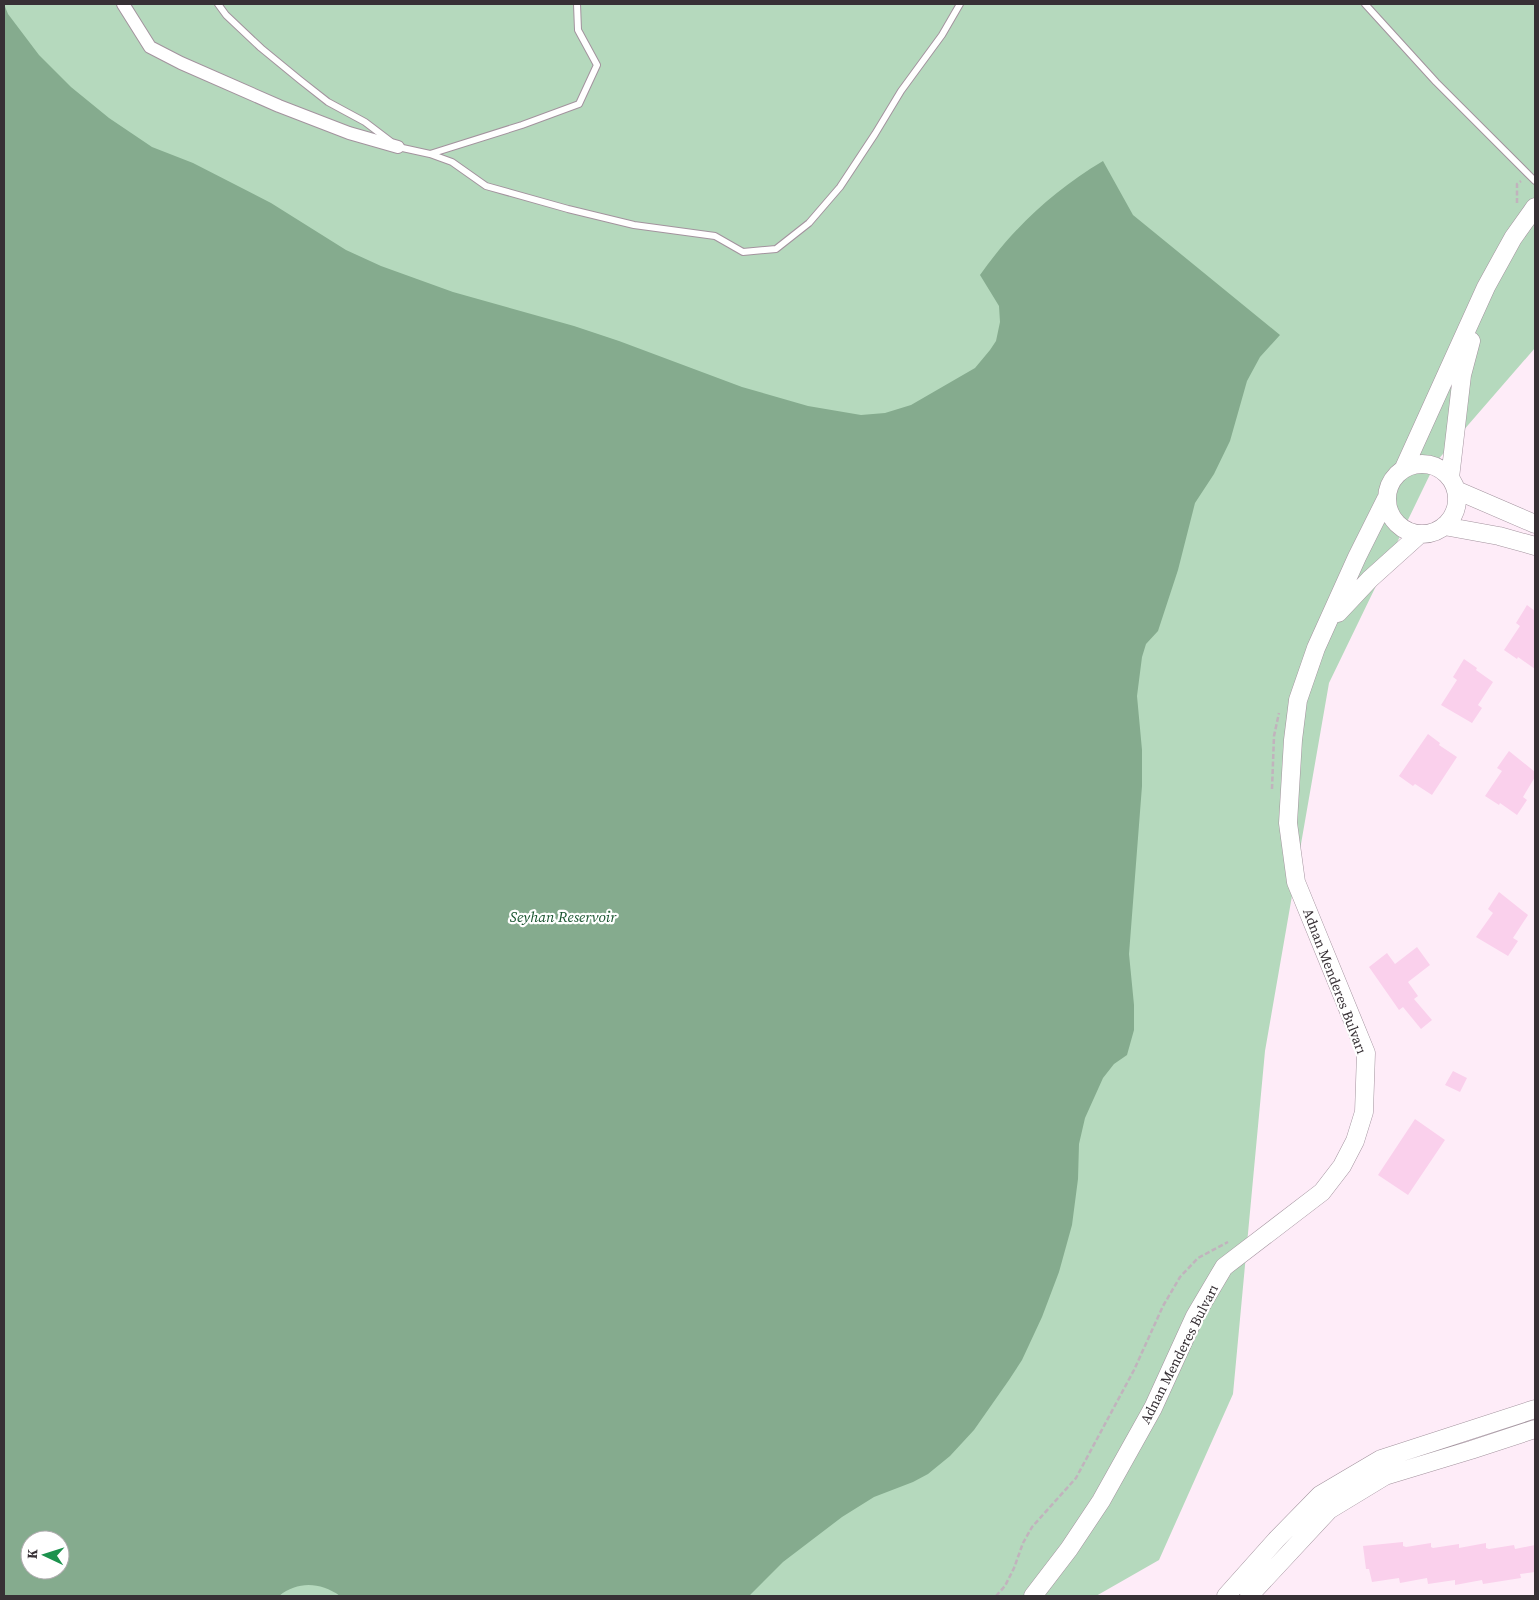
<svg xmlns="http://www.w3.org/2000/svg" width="1539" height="1600" viewBox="0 0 1539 1600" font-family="'Source Serif 4',serif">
	<rect width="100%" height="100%" fill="#feecf8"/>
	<path fill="#b5d9bd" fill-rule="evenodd" d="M 4,4 L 1535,4 L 1535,348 L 1436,462 L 1329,683 L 1265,1051 L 1233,1394 L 1159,1560 L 1096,1596 L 4,1596 ZM 30,1540 L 60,1540 L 60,1570 L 30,1570 Z"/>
	<path fill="#85ab8e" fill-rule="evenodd" d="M 4,4 L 8,14 L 39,55 L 71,87 L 109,118 L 152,147 L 193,163 L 271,203 L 346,250 L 381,266 L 453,292 L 574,326 L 619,341 L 742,387 L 808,406 L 861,415 L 885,413 L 911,405 L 975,368 L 990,350 L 996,341 L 1000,322 L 999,306 L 980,275 C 1014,227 1053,191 1103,161 L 1133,215 L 1280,335 L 1260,357 L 1247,381 L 1230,441 L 1214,474 L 1195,503 L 1178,570 L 1158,631 L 1146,644 L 1142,657 L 1137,696 L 1142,750 L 1142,786 L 1129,954 L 1134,1005 L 1134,1030 L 1127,1055 L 1114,1064 L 1103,1078 L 1085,1118 L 1079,1144 L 1078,1179 L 1072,1225 L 1059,1272 L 1042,1317 L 1022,1360 L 1009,1380 L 974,1430 L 950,1456 L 928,1474 L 913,1482 L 874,1497 L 842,1517 L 783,1562 L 749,1596 L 340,1596 C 320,1582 298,1581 279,1596 L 4,1596 ZM 30,1540 L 60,1540 L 60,1570 L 30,1570 Z"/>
	<path fill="#fad0ec" d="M 1527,605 L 1535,611 L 1535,669 L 1518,657 L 1517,659 L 1504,650 L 1520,626 L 1516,623 Z
		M 1464,659 L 1477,668 L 1476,670 L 1493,682 L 1478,705 L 1482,708 L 1472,723 L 1441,705 L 1457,680 L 1453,677 Z
		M 1428,734 L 1440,743 L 1439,745 L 1457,757 L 1432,795 L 1415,784 L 1413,786 L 1399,776 Z
		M 1509,751 L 1535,772 L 1535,777 L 1523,797 L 1527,800 L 1517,815 L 1500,803 L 1499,805 L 1485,796 L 1502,771 L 1497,768 Z
		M 1499,892 L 1528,915 L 1513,938 L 1518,941 L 1508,956 L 1476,937 L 1493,913 L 1488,909 Z
		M 1417,947 L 1430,965 L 1408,982 L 1418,996 L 1414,999 L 1432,1020 L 1421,1029 L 1403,1007 L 1399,1010 L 1369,967 L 1387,953 L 1395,964 Z
		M 1453,1071 L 1467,1078 L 1460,1092 L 1445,1085 Z
		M 1415,1119 L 1445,1140 L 1408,1195 L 1378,1175 Z
		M 1403,1542 L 1403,1546 L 1406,1547 L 1431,1543 L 1431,1547 L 1433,1548 L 1459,1544 L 1459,1548 L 1486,1543 L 1486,1548 L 1489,1549 L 1514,1545 L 1515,1549 L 1535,1545 L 1535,1572 L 1520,1574 L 1521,1578 L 1483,1584 L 1482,1580 L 1455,1585 L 1455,1580 L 1428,1584 L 1427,1578 L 1400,1583 L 1399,1578 L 1372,1582 L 1369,1569 L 1366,1569 L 1363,1546 Z"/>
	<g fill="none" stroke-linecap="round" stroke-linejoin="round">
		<defs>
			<path id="lane" d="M 218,4 L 226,15 L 261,48 L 300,80 L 328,102 L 365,122 L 390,141
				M 1365,4 L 1436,82 L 1535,181
				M 398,147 L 430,154 L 522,125 L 579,104 L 597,65 L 578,30 L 577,4
				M 430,154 L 452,162 L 486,186 L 568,209 L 634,225 L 715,236 L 743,252 L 776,249 L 809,223 L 840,187 L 875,134 L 901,91 L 942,35 L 960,4"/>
			<path id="street" d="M 123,4 L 150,47 L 181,63 L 279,106 L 349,133 L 398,147"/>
			<path id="secondary" d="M1387 499a35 35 0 1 1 70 0a35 35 0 1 1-70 0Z
				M 1404,468 L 1486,287 L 1513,238 L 1535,207
				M 1450,478 L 1462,375 L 1471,341
				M 1456,490 L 1535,524
				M 1444,526 L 1499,536 L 1535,546
				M 1338,613 L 1370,579 L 1420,534
				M 1033,1596 L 1069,1549 L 1101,1501 L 1153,1408 L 1195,1316 L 1224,1267 L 1322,1192 L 1342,1166 L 1355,1141 L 1364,1112 L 1366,1053 L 1296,882 L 1288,823 L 1293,740 L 1298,700 L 1316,648 L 1357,557 L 1386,499
				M 1226,1596 L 1276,1540 L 1320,1495 L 1381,1459 L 1535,1409
				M 1249,1596 L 1329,1510 L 1385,1476 L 1471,1450 L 1535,1429"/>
		</defs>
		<use href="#lane" stroke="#a3939e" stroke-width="8"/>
		<use href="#street" stroke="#a3939e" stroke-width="14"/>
		<use href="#secondary" stroke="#a3939e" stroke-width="19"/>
		<path stroke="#c1b3bd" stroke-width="2.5" stroke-dasharray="5 2.5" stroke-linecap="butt" d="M 1517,203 L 1517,184 L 1521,181
			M 1384,484 L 1389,473
			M 1272,789 L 1274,736 L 1279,713
			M 996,1596 L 1005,1586 L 1014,1568 L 1023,1543 L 1032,1527 L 1076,1478 L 1134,1370 L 1163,1306 L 1180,1277 L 1198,1258 L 1228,1242"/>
		<use href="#lane" stroke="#fff" stroke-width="6"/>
		<use href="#street" stroke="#fff" stroke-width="12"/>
		<use href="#secondary" stroke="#fff" stroke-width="18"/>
	</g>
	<g text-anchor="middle" stroke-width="4.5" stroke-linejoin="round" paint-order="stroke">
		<g font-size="14" fill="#373035" stroke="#fff">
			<text transform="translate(1335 981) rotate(69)" y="5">Adnan Menderes Bulvarı</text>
			<text transform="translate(1179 1354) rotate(-63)" y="5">Adnan Menderes Bulvarı</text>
		</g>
		<g font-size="15" font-style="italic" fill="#18542e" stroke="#fff">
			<text x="563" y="922">Seyhan Reservoir</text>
		</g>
	</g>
	<rect width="1539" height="1600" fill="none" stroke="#373035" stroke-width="10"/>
	<g transform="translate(45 1555) rotate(274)"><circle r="24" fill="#ffffff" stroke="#afacae"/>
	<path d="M0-4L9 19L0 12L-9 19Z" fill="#1c924d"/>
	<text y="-8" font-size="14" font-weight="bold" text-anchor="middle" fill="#373035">K</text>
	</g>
</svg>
